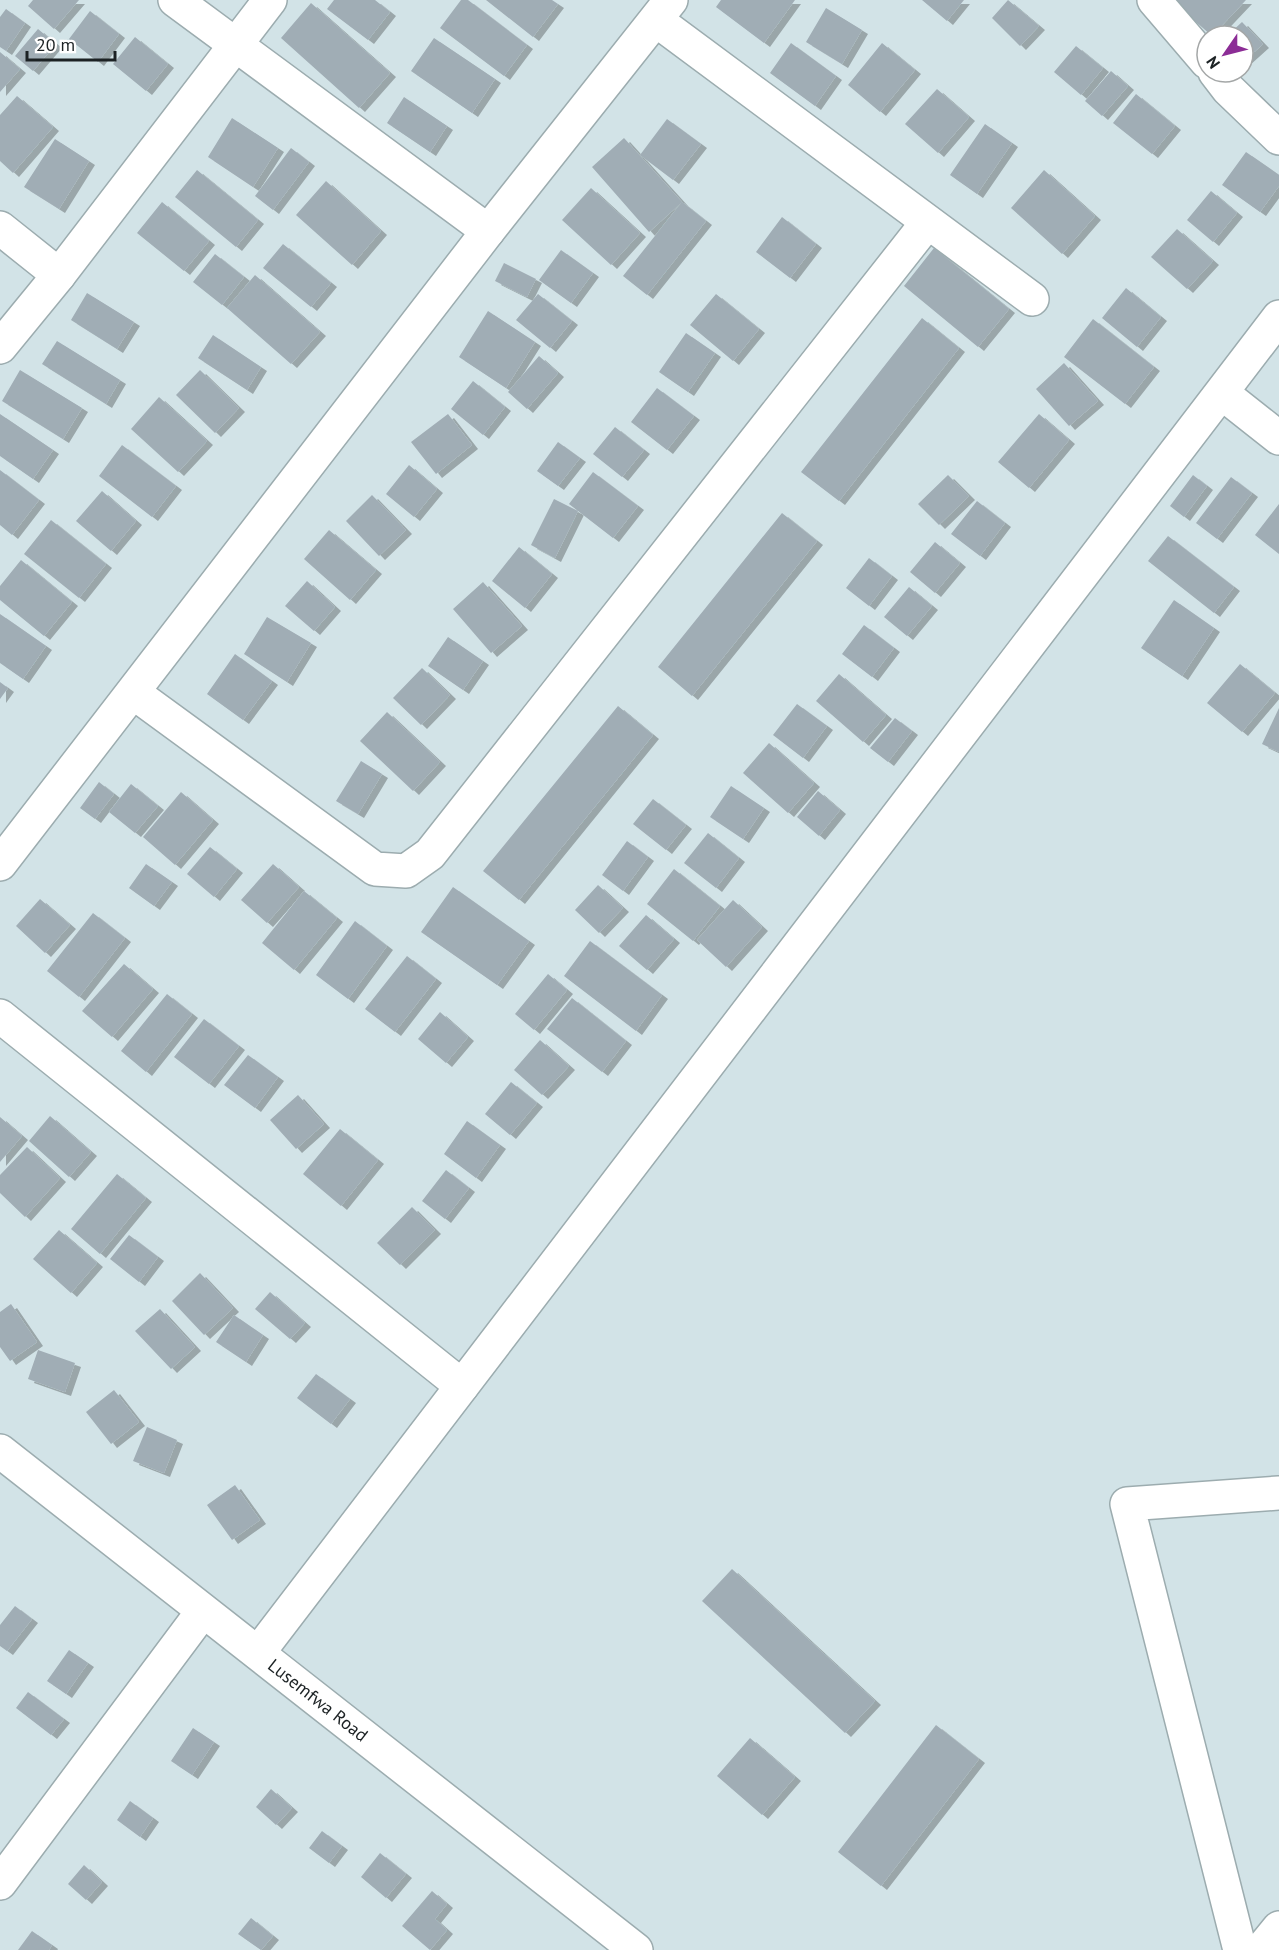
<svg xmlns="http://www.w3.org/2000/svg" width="1279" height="1950" viewBox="0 0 1279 1950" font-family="'PT Sans',sans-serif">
	<defs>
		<filter id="shadow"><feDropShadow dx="6" dy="4" stdDeviation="0" flood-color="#0004"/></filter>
	</defs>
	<rect width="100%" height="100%" fill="#d2e3e7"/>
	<path fill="#a0adb5" filter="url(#shadow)" d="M 33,0 L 79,0 L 54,29 L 28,6 Z
		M 334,0 L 375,0 L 390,12 L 368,40 L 327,9 Z
		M 461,0 L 468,0 L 527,45 L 504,76 L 440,28 Z
		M 486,0 L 552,0 L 558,4 L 533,37 Z
		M 721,0 L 795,0 L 764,43 L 716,7 Z
		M 922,0 L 964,0 L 947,21 Z
		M 1008,0 L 1039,26 L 1020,46 L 992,18 Z
		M 1171,0 L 1246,0 L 1212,36 Z
		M 311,3 L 390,73 L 359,108 L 281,38 Z
		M 826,8 L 862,30 L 842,64 L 806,42 Z
		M 6,9 L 25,23 L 6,51 L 0,47 L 0,17 Z
		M 90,11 L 119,34 L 98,62 L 69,39 Z
		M 1242,22 L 1263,44 L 1243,62 L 1243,36 L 1227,36 Z
		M 38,29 L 56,44 L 33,71 L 15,56 Z
		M 135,37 L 168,64 L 146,91 L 113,64 Z
		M 434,38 L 495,79 L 472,113 L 411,71 Z
		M 791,43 L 836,76 L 815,106 L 770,73 Z
		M 882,43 L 915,70 L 880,112 L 848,85 Z
		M 1076,46 L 1103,68 L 1081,95 L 1054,72 Z
		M 0,52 L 20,69 L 0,92 Z
		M 1111,71 L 1128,86 L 1102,116 L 1085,101 Z
		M 937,89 L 969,117 L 938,153 L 905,124 Z
		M 1136,94 L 1175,126 L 1152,154 L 1113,123 Z
		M 17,96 L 53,127 L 13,173 L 0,161 L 0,115 Z
		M 404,97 L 447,126 L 430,152 L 387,123 Z
		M 232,118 L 278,148 L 253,187 L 208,157 Z
		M 667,119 L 701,144 L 673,180 L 640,155 Z
		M 985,124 L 1012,143 L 977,194 L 950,175 Z
		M 624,138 L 682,202 L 706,221 L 647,295 L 623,276 L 682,202 L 649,232 L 592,167 Z
		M 55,139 L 89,161 L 59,209 L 24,187 Z
		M 291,148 L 309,162 L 273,210 L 255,196 Z
		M 1246,152 L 1279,175 L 1279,186 L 1260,212 L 1222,185 Z
		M 197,170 L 258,220 L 236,247 L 175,197 Z
		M 1044,170 L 1095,216 L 1062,254 L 1011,208 Z
		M 326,181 L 381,231 L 352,265 L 296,215 Z
		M 591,188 L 640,233 L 611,265 L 562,220 Z
		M 1211,191 L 1237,213 L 1213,242 L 1187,220 Z
		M 162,202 L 209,241 L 184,271 L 137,233 Z
		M 782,217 L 816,244 L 790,278 L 756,252 Z
		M 1177,229 L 1213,261 L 1187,289 L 1151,257 Z
		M 283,244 L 331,283 L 311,307 L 263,268 Z
		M 934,248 L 1009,309 L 978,347 L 904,286 Z
		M 561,250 L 593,273 L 571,303 L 539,280 Z
		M 215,254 L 244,277 L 222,305 L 193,282 Z
		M 504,263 L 536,279 L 527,297 L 495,281 Z
		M 255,275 L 320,332 L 291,364 L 227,308 Z
		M 1126,288 L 1161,317 L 1137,347 L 1102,318 Z
		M 87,293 L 134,322 L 117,349 L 71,320 Z
		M 538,294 L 572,321 L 550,348 L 516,320 Z
		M 716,294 L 759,329 L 733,361 L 690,325 Z
		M 488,311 L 535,342 L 506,388 L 459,357 Z
		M 922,318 L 959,348 L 839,501 L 801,472 Z
		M 1093,319 L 1154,367 L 1125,404 L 1064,357 Z
		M 686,333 L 715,353 L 688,392 L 659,372 Z
		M 213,335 L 261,367 L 247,390 L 198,358 Z
		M 57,341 L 120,380 L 106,404 L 42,364 Z
		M 539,356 L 558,373 L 527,409 L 508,392 Z
		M 1064,363 L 1098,401 L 1069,426 L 1036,389 Z
		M 20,370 L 82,408 L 63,439 L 2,401 Z
		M 200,370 L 239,408 L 215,433 L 176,395 Z
		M 473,381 L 505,407 L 483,435 L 451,409 Z
		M 657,388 L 694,416 L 667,450 L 631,422 Z
		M 159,397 L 207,441 L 178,472 L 131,429 Z
		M 0,414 L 53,450 L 33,479 L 0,456 Z
		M 448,414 L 472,445 L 436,474 L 411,442 Z
		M 1039,414 L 1069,440 L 1029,488 L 998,462 Z
		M 615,427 L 644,450 L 622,477 L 593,454 Z
		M 558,442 L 580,458 L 558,486 L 537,471 Z
		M 122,445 L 176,486 L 152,517 L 99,476 Z
		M 409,465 L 437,489 L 414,517 L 386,494 Z
		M 0,470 L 39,500 L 12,535 L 0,525 Z
		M 593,472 L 638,506 L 613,538 L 569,504 Z
		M 948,475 L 969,496 L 939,525 L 918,504 Z
		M 1193,475 L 1207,486 L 1184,517 L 1170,506 Z
		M 1231,477 L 1252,493 L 1217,539 L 1196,523 Z
		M 102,491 L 136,521 L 111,551 L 76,521 Z
		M 372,495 L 406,530 L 379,556 L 346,521 Z
		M 554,499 L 578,511 L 555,558 L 531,545 Z
		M 977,501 L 1005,523 L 980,556 L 951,534 Z
		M 1279,504 L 1279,554 L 1255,535 Z
		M 782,513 L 817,541 L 692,696 L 658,667 Z
		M 51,520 L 106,564 L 79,598 L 24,554 Z
		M 329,530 L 376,570 L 350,600 L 304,559 Z
		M 1168,536 L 1234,587 L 1214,613 L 1148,561 Z
		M 935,542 L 960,563 L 935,593 L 910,572 Z
		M 519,547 L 552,574 L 525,608 L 492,581 Z
		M 869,558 L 892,576 L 869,606 L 846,588 Z
		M 21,560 L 72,602 L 44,636 L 0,600 L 0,586 Z
		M 307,581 L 335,607 L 314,631 L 285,606 Z
		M 483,582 L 522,626 L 491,653 L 453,609 Z
		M 909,587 L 932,606 L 907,636 L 884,617 Z
		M 1174,600 L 1214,628 L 1182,676 L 1141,648 Z
		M 0,614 L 46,646 L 23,679 L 0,663 Z
		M 267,617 L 311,643 L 287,682 L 244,654 Z
		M 864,625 L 894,648 L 872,677 L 842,654 Z
		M 448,637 L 483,661 L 463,690 L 428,666 Z
		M 235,654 L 272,681 L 243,720 L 207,694 Z
		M 1240,664 L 1275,693 L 1242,732 L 1207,703 Z
		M 422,668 L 450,695 L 421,725 L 393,698 Z
		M 839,674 L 886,715 L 863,742 L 816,701 Z
		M 0,682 L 8,688 L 0,699 Z
		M 797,704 L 827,726 L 803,758 L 773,735 Z
		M 618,706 L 653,735 L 519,900 L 483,871 Z
		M 1279,708 L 1279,752 L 1262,744 Z
		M 387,712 L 440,762 L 413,791 L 360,741 Z
		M 895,718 L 912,731 L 888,762 L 870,748 Z
		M 769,743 L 814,783 L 788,813 L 743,773 Z
		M 361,761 L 382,774 L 358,814 L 336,801 Z
		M 99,782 L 114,794 L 95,819 L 80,808 Z
		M 131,784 L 158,806 L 135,833 L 109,812 Z
		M 731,786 L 764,808 L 743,839 L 710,817 Z
		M 818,791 L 840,810 L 819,836 L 797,817 Z
		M 181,792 L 213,820 L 175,865 L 143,837 Z
		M 653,799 L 686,825 L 666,850 L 633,824 Z
		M 708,833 L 739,858 L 716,888 L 684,863 Z
		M 627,841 L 648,857 L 623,891 L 602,875 Z
		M 210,847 L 237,869 L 214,897 L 187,874 Z
		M 146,864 L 172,882 L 154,906 L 129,888 Z
		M 273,864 L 299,887 L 267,923 L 241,900 Z
		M 674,869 L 720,906 L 693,941 L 647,904 Z
		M 598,885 L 623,908 L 599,933 L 575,910 Z
		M 453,887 L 529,941 L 497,985 L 421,932 Z
		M 304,891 L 337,918 L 294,970 L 262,943 Z
		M 40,899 L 70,925 L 45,953 L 16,926 Z
		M 733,900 L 762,927 L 726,967 L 697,940 Z
		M 93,913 L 125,938 L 79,997 L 47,971 Z
		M 646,915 L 674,939 L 647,970 L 619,946 Z
		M 355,921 L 387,946 L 348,999 L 316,975 Z
		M 590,941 L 662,995 L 636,1031 L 564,976 Z
		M 407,956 L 436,979 L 395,1032 L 365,1009 Z
		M 124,964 L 153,989 L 112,1037 L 82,1011 Z
		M 548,974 L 567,990 L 534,1030 L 515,1014 Z
		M 167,994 L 192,1014 L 146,1072 L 121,1051 Z
		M 572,998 L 626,1041 L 602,1072 L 547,1029 Z
		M 440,1012 L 468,1037 L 446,1063 L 418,1039 Z
		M 204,1019 L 239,1046 L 209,1084 L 174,1057 Z
		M 540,1040 L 569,1066 L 542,1095 L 514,1070 Z
		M 248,1055 L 278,1077 L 255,1108 L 224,1085 Z
		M 511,1082 L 537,1103 L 510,1135 L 485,1114 Z
		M 298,1095 L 324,1124 L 296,1149 L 270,1120 Z
		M 50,1116 L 91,1152 L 69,1177 L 29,1141 Z
		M 0,1117 L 22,1136 L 0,1162 Z
		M 467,1121 L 500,1145 L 476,1178 L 444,1154 Z
		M 340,1129 L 378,1160 L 341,1206 L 303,1174 Z
		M 27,1147 L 60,1178 L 25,1217 L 0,1193 L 0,1175 Z
		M 446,1170 L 469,1188 L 445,1219 L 422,1201 Z
		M 117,1174 L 146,1198 L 100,1254 L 71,1229 Z
		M 412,1207 L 435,1230 L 400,1265 L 377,1243 Z
		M 59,1230 L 97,1263 L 71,1293 L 33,1259 Z
		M 129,1235 L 158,1257 L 139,1282 L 110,1259 Z
		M 200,1273 L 233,1308 L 204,1335 L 172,1301 Z
		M 270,1292 L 305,1323 L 290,1339 L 255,1309 Z
		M 11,1304 L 37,1342 L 10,1361 L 0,1347 L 0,1312 Z
		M 160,1309 L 195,1347 L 171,1369 L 135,1331 Z
		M 234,1315 L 263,1335 L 246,1362 L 216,1342 Z
		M 38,1350 L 75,1363 L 65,1392 L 28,1379 Z
		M 316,1374 L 350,1399 L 331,1424 L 297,1398 Z
		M 114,1390 L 139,1422 L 111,1444 L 86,1412 Z
		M 147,1427 L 177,1440 L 164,1473 L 133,1461 Z
		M 235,1485 L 260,1520 L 232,1540 L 207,1505 Z
		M 732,1569 L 875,1701 L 845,1733 L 702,1601 Z
		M 15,1606 L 32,1619 L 7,1651 L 0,1646 L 0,1625 Z
		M 69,1650 L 88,1663 L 66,1694 L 47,1681 Z
		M 28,1692 L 64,1719 L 51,1735 L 16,1708 Z
		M 936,1725 L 979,1759 L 881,1886 L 838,1852 Z
		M 193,1728 L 214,1742 L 192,1775 L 171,1761 Z
		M 750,1738 L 795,1777 L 762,1815 L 717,1776 Z
		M 271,1789 L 292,1808 L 276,1825 L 256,1807 Z
		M 130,1801 L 153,1818 L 140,1837 L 117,1820 Z
		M 322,1831 L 342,1846 L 329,1863 L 309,1848 Z
		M 380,1853 L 406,1874 L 386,1898 L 361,1877 Z
		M 84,1865 L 102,1882 L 86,1900 L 68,1884 Z
		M 432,1891 L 447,1904 L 435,1919 L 447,1930 L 430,1950 L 402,1926 Z
		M 251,1918 L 273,1936 L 261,1950 L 238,1934 Z
		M 32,1931 L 52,1945 L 49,1950 L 18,1950 Z"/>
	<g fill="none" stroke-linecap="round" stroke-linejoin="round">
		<defs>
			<g id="minor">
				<path d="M 175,0 L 488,231"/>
				<path d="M 1154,0 L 1207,62"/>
				<path d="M 656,20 L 1032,299"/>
				<path d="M 1215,72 L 1228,89 L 1279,138"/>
				<path d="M 0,228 L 59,275"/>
				<path d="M 0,347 L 59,275 L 270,0"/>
				<path d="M 1222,393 L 1279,438"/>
				<path d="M 134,693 L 375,869 L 406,871 L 430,854 L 927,223"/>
				<path d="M 0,864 L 488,231 L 671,0"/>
				<path d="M 0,1016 L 462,1386"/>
				<path id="s1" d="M 0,1451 L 636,1950"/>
				<path d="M 258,1653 L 1279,317"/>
				<path d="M 0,1883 L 203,1611"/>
				<path d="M 1240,1950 L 1127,1504 L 1279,1493"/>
				<path d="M 1261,1950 L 1279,1928"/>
			</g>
		</defs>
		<use href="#minor" stroke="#9cacaf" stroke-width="36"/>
		<use href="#minor" stroke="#fff" stroke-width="33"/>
	</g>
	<g text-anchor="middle" stroke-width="4.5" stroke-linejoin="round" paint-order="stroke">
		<g font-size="18" fill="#1c2224" stroke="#fff">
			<text dy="6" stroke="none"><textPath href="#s1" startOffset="404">Lusemfwa Road</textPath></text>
		</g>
	</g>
	<g transform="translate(1225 54) rotate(235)"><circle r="28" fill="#ffffff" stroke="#a4a7a7" stroke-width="1.5"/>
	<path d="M0-4.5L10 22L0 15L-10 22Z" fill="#8c2d96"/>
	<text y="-9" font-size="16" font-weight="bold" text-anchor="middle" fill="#1c2224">N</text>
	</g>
	<path d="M27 51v9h88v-9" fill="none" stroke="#1c2224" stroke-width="3"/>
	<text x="36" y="51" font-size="18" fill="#1c2224" stroke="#ffffff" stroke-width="4.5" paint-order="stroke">20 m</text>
</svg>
